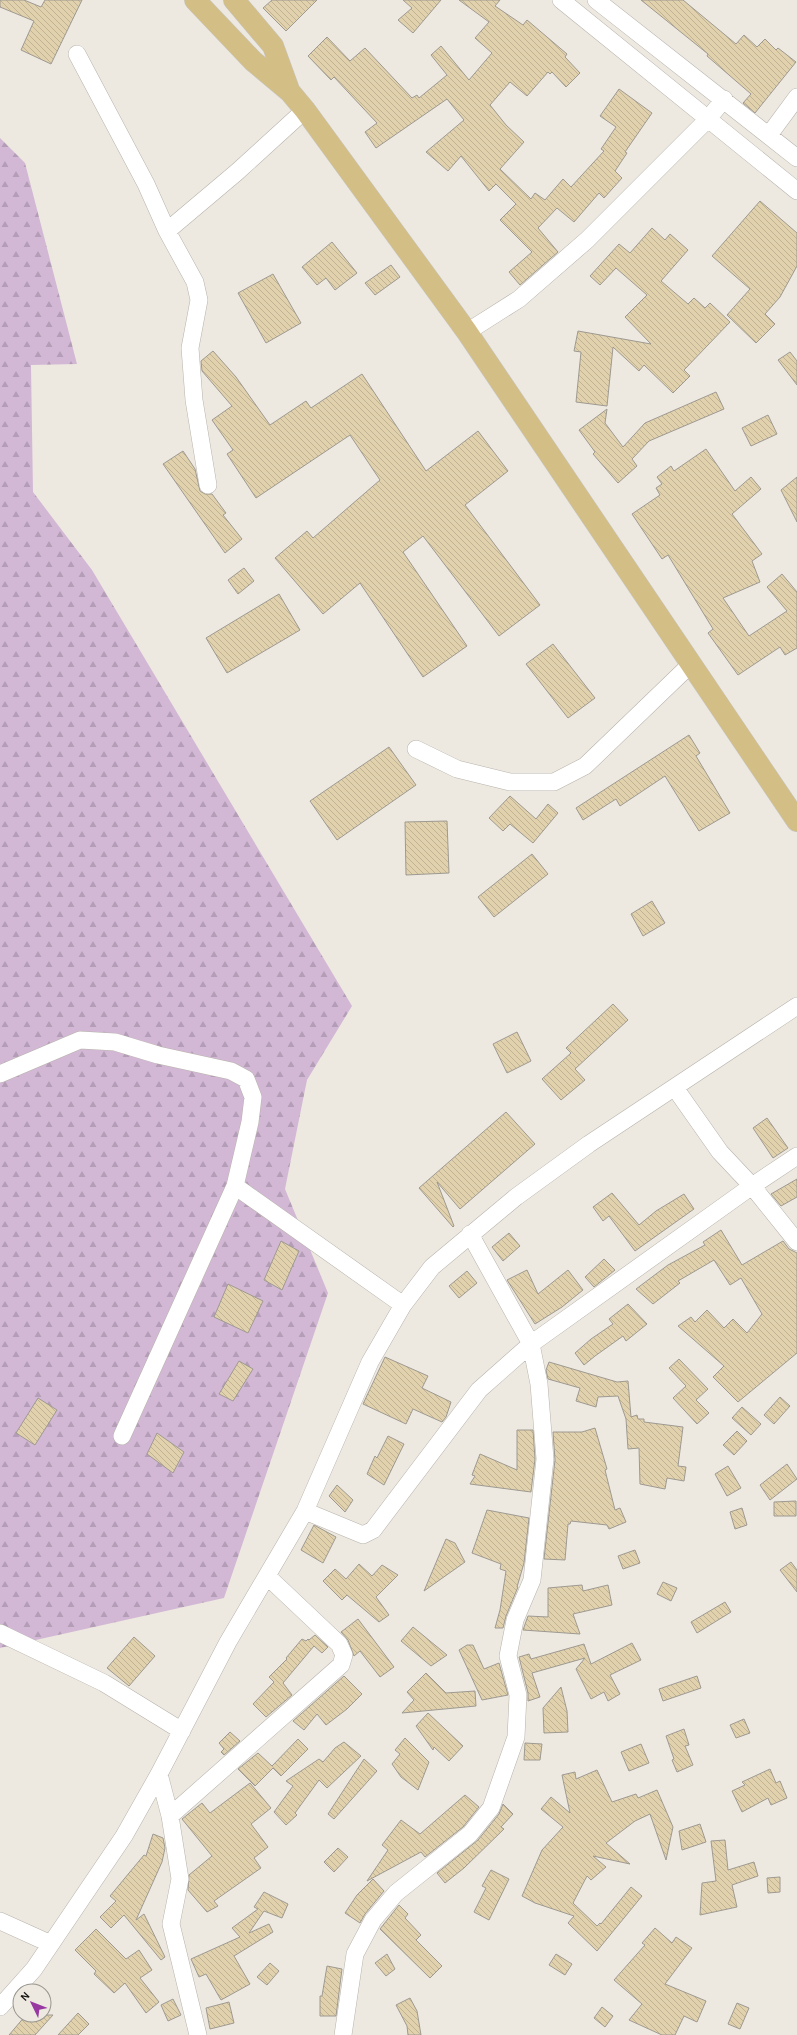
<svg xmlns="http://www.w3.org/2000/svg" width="797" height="2035" viewBox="0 0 797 2035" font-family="Karla,sans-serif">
	<defs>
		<pattern id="forest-firs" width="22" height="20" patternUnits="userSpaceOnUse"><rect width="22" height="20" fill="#d3b8d5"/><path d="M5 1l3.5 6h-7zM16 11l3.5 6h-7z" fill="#b49db6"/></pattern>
		<pattern id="building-back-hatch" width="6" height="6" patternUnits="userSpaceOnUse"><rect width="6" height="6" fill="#e1d1ac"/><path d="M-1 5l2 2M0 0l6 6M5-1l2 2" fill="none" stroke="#c0b393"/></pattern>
	</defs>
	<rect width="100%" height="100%" fill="#ede9e0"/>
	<path fill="url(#forest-firs)" d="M 0,138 L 25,163 L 77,364 L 31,365 L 33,492 L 92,570 L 352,1006 L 307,1080 L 285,1189 L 328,1293 L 224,1598 L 0,1648 Z"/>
	<path fill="url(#building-back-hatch)" stroke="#9e9a92" d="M 0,0 L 24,0 L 41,7 L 45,0 L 82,0 L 51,64 L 21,50 L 34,21 L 0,7 Z
		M 272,0 L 317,0 L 286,31 L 263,8 Z
		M 403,0 L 441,0 L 413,33 L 398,20 L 412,8 Z
		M 459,0 L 500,0 L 495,6 L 523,25 L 527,20 L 567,54 L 565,57 L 580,73 L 566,87 L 552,72 L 550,74 L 548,72 L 527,96 L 510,82 L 490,105 L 506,125 L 524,142 L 500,169 L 531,199 L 535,193 L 545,200 L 563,179 L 571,187 L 604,151 L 601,149 L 616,127 L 600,116 L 619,89 L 652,113 L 625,152 L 627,153 L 615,171 L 622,178 L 604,198 L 599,193 L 574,222 L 557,208 L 538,228 L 558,252 L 520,285 L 509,272 L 532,252 L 500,220 L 516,204 L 496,184 L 489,191 L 461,156 L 448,171 L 426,152 L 464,120 L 447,99 L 376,148 L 365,132 L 377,123 L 334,77 L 331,80 L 308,56 L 327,37 L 350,61 L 365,48 L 412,98 L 417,95 L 419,98 L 447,75 L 431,55 L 441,46 L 469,80 L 492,53 L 475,38 L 489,22 Z
		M 641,0 L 683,0 L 736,44 L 744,35 L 757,47 L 765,39 L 776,50 L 778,48 L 796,62 L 755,113 L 743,103 L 751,94 L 707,56 L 708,54 Z
		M 760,201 L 797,233 L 797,266 L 780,297 L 765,314 L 775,324 L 756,343 L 727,315 L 750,289 L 712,256 Z
		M 652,228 L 665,240 L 670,234 L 688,250 L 661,281 L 688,304 L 694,298 L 705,308 L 710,303 L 730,322 L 684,370 L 690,376 L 673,393 L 644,365 L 639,371 L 613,347 L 607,406 L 576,402 L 581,352 L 574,351 L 578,331 L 651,344 L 625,317 L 647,295 L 616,268 L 600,285 L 590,276 L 619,244 L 630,253 Z
		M 332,242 L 357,273 L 335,290 L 326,278 L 317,285 L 302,267 Z
		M 391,265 L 400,277 L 375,295 L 365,283 Z
		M 273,274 L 301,323 L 266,343 L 238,293 Z
		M 213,351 L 236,377 L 270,425 L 306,401 L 311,408 L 362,374 L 426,471 L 478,431 L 508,471 L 465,505 L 540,605 L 499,636 L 423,536 L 403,552 L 467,646 L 423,677 L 360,583 L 323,614 L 275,558 L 307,531 L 313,538 L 380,480 L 350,435 L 256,498 L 227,454 L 233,450 L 212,420 L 232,406 L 202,371 L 201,361 Z
		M 790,352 L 797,361 L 797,385 L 778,360 Z
		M 716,392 L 724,409 L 649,441 L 632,459 L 637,466 L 618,483 L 593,454 L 595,452 L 579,430 L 607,409 L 605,423 L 623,447 L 645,423 Z
		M 768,415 L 777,434 L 751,446 L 742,428 Z
		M 706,449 L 735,491 L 751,477 L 761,489 L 732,514 L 762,554 L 752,561 L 760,582 L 723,598 L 749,636 L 787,611 L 767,587 L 782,574 L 797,592 L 797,648 L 785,655 L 780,647 L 738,675 L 708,633 L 713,629 L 668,555 L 662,559 L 632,514 L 660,495 L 656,488 L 662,484 L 657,477 L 671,466 L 674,471 Z
		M 183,451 L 195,469 L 200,491 L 205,494 L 212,494 L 226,513 L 223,515 L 242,539 L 225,553 L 163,464 Z
		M 797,477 L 797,522 L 781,490 Z
		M 244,568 L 254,581 L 238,594 L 228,580 Z
		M 279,594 L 300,630 L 227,673 L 206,638 Z
		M 553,644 L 595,698 L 568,718 L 526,664 Z
		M 689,735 L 700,753 L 696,756 L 730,813 L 699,831 L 665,776 L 620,806 L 616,799 L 583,820 L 576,808 Z
		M 389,747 L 416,785 L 337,840 L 310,801 Z
		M 510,796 L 536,819 L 548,804 L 558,813 L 533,843 L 510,824 L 503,831 L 489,818 Z
		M 447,821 L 449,873 L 406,875 L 405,822 Z
		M 532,854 L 548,874 L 494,917 L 478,897 Z
		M 652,901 L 665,923 L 643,936 L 631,914 Z
		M 613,1004 L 628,1020 L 575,1069 L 585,1080 L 561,1100 L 542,1079 L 571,1053 L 566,1048 Z
		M 517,1032 L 531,1061 L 507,1073 L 493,1044 Z
		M 506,1112 L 535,1144 L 460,1209 L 437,1182 L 454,1226 L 453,1227 L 419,1188 Z
		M 767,1118 L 788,1148 L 773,1158 L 753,1128 Z
		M 797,1179 L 797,1197 L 781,1206 L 771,1194 Z
		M 612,1193 L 639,1225 L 656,1211 L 684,1194 L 694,1209 L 635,1251 L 609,1216 L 603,1221 L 593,1207 Z
		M 721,1230 L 742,1265 L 783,1241 L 789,1249 L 797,1253 L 797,1353 L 738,1402 L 713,1377 L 724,1366 L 678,1326 L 691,1317 L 695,1322 L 707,1310 L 724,1328 L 733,1319 L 747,1333 L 762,1314 L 741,1278 L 730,1285 L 714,1260 L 678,1281 L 680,1283 L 653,1304 L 636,1289 L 668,1265 L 705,1245 L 703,1242 Z
		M 509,1233 L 520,1246 L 503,1261 L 492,1247 Z
		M 281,1241 L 299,1251 L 282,1290 L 264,1280 Z
		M 604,1259 L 615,1270 L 594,1287 L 585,1277 Z
		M 527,1270 L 538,1294 L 568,1270 L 583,1290 L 562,1307 L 535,1324 L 507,1280 Z
		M 467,1271 L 477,1283 L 459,1298 L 449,1286 Z
		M 228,1284 L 263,1301 L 248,1333 L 214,1317 Z
		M 628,1304 L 647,1324 L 626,1341 L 623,1336 L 595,1356 L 584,1365 L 575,1353 L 591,1339 L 613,1324 L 609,1319 Z
		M 385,1357 L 428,1376 L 422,1388 L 451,1402 L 446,1417 L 442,1422 L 413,1409 L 406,1424 L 363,1404 Z
		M 679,1359 L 708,1389 L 696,1400 L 709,1413 L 697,1424 L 673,1398 L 686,1386 L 669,1368 Z
		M 239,1361 L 253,1369 L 233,1401 L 219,1394 Z
		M 549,1362 L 617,1382 L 628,1381 L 631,1417 L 637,1415 L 638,1419 L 644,1419 L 644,1422 L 683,1427 L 678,1466 L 686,1467 L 684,1481 L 667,1478 L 665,1489 L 640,1484 L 639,1448 L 628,1449 L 626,1419 L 618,1396 L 598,1397 L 596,1407 L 576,1401 L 580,1388 L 548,1379 L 546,1370 Z
		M 780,1397 L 790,1406 L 774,1424 L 764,1415 Z
		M 38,1398 L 57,1410 L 35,1445 L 16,1433 Z
		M 742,1407 L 761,1424 L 751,1435 L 732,1418 Z
		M 595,1428 L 607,1469 L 605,1470 L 615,1510 L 620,1508 L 626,1522 L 609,1529 L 607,1525 L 571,1521 L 570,1524 L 568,1524 L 565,1560 L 544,1559 L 555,1460 L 553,1432 L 582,1432 Z
		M 517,1430 L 533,1430 L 535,1459 L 531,1492 L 470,1484 L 475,1476 L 472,1475 L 480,1454 L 517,1470 Z
		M 737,1431 L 747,1441 L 734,1455 L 723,1445 Z
		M 157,1433 L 184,1452 L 173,1473 L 147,1454 Z
		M 388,1436 L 404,1444 L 384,1485 L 367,1474 L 375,1456 L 377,1458 Z
		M 787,1464 L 797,1479 L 770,1500 L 760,1485 Z
		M 728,1466 L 741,1488 L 727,1496 L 715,1474 Z
		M 337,1485 L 353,1500 L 345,1512 L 329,1496 Z
		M 796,1501 L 796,1516 L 774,1516 L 774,1502 Z
		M 742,1508 L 747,1525 L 735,1529 L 730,1512 Z
		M 487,1510 L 529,1518 L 524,1563 L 517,1587 L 518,1587 L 506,1616 L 503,1628 L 495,1628 L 500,1610 L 506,1571 L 500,1569 L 501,1564 L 472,1553 Z
		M 314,1525 L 336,1537 L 323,1563 L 301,1550 Z
		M 446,1539 L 455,1543 L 465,1562 L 424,1591 Z
		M 635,1550 L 640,1563 L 623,1569 L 618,1556 Z
		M 791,1562 L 797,1570 L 797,1592 L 780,1570 Z
		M 359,1564 L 372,1576 L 382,1565 L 398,1575 L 376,1597 L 389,1615 L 379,1622 L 347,1595 L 342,1600 L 323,1581 L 335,1569 L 346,1579 Z
		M 663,1582 L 677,1588 L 671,1601 L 657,1594 Z
		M 582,1585 L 583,1591 L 608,1585 L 612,1605 L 573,1614 L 580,1634 L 523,1630 L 528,1616 L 548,1617 L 548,1588 Z
		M 725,1602 L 731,1612 L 697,1633 L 691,1622 Z
		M 358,1619 L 394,1667 L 380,1677 L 360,1651 L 354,1656 L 348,1640 L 341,1632 Z
		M 413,1627 L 447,1655 L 431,1666 L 401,1641 Z
		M 315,1635 L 328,1647 L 322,1653 L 314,1646 L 283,1683 L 292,1695 L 266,1717 L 253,1704 L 274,1682 L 269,1677 L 287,1659 L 286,1658 L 302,1639 L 306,1641 L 308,1639 L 309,1640 Z
		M 134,1637 L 155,1656 L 129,1686 L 107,1668 Z
		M 632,1643 L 641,1660 L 610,1675 L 620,1694 L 608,1701 L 604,1692 L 591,1699 L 576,1669 L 585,1658 L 532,1673 L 540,1697 L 528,1701 L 528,1693 L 519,1657 L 529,1654 L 531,1659 L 584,1644 L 591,1664 Z
		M 467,1645 L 473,1645 L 484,1669 L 499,1663 L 508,1695 L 482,1700 L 459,1650 Z
		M 426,1673 L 446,1693 L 475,1691 L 476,1706 L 402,1713 L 414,1700 L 407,1692 Z
		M 344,1676 L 362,1694 L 347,1709 L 326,1725 L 317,1714 L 304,1730 L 293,1721 Z
		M 697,1676 L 701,1688 L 663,1701 L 659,1689 Z
		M 561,1687 L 567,1711 L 568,1732 L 544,1733 L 543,1708 Z
		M 428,1713 L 463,1746 L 449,1761 L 434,1747 L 433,1750 L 416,1726 Z
		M 744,1719 L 750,1733 L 736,1738 L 730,1725 Z
		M 684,1729 L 689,1745 L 685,1746 L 693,1765 L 677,1772 L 672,1760 L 674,1759 L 666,1736 Z
		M 230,1732 L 240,1741 L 224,1755 L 221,1752 L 224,1749 L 219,1743 Z
		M 405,1738 L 429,1762 L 418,1790 L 401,1777 L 392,1764 L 400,1754 L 395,1750 Z
		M 298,1739 L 308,1749 L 281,1776 L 273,1768 L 255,1786 L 238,1769 L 258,1753 L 272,1766 Z
		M 344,1742 L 361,1756 L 327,1788 L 319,1780 L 295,1813 L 297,1815 L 286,1825 L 274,1812 L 293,1786 L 286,1781 L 319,1759 L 323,1762 L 335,1748 Z
		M 525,1743 L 542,1744 L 540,1760 L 524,1760 Z
		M 641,1744 L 649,1763 L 629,1771 L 621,1752 Z
		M 364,1759 L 377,1771 L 334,1819 L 328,1814 Z
		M 770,1769 L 776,1783 L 780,1781 L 787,1798 L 771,1805 L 768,1798 L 742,1812 L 732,1791 L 745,1785 L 742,1782 Z
		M 597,1770 L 612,1802 L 636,1794 L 638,1798 L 657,1790 L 673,1827 L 666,1860 L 650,1814 L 635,1821 L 606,1843 L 630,1864 L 593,1856 L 606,1867 L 591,1880 L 587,1876 L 573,1903 L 597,1926 L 600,1923 L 601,1924 L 631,1887 L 642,1896 L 597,1951 L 568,1923 L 574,1916 L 535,1903 L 522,1896 L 542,1850 L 563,1827 L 541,1809 L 551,1797 L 570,1813 L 562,1775 L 575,1772 L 576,1779 Z
		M 250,1783 L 271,1808 L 251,1824 L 268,1847 L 254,1858 L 261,1868 L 214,1901 L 218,1906 L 207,1912 L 188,1890 L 189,1875 L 212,1856 L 182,1819 L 202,1803 L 210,1813 Z
		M 465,1795 L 479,1807 L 463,1827 L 425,1857 L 421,1852 L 367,1881 L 388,1850 L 382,1845 L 401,1820 L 420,1834 Z
		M 503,1804 L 513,1814 L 501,1827 L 504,1829 L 464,1868 L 445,1883 L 437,1873 L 478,1840 L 499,1814 Z
		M 700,1824 L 706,1842 L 682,1850 L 679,1831 Z
		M 153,1834 L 163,1838 L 165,1848 L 162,1862 L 136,1920 L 144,1914 L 165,1957 L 161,1960 L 124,1915 L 111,1928 L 100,1917 L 116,1901 L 110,1896 L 144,1855 L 146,1856 Z
		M 725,1840 L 728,1870 L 754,1862 L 758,1876 L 732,1885 L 737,1907 L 700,1915 L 702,1883 L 716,1881 L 711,1841 Z
		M 338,1848 L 348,1857 L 334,1872 L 324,1862 Z
		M 491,1870 L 509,1879 L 489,1920 L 474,1912 L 486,1888 L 482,1886 Z
		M 780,1877 L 780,1892 L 768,1893 L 767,1878 Z
		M 373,1879 L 384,1891 L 365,1914 L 360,1923 L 345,1913 L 357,1895 Z
		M 264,1892 L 288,1904 L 282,1918 L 264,1911 L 249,1933 L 269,1924 L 273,1932 L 234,1956 L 250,1984 L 221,2000 L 206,1974 L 199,1977 L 191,1959 L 240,1937 L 232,1928 L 258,1909 L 254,1907 Z
		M 399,1905 L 408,1914 L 405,1918 L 421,1935 L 416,1940 L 442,1966 L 430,1978 L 380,1929 Z
		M 655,1928 L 672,1943 L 676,1937 L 692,1948 L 665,1984 L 706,2001 L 697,2022 L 684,2016 L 675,2035 L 662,2035 L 629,2020 L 642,2004 L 614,1980 L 645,1945 L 642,1943 Z
		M 96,1929 L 126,1959 L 139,1950 L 152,1970 L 140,1978 L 159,2002 L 146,2013 L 125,1983 L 114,1993 L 94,1974 L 96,1971 L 75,1950 Z
		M 387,1954 L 395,1969 L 386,1976 L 375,1963 Z
		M 556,1954 L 572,1964 L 565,1975 L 549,1965 Z
		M 270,1963 L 279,1971 L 267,1985 L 257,1977 Z
		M 327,1966 L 342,1969 L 336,2016 L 320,2016 L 320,1996 L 322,1996 Z
		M 410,1998 L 417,2011 L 421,2035 L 408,2035 L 407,2026 L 396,2005 Z
		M 173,1999 L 181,2015 L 168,2021 L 161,2005 Z
		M 229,2002 L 234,2023 L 210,2029 L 206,2008 Z
		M 737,2003 L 749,2008 L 740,2029 L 728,2024 Z
		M 602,2007 L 613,2016 L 605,2027 L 594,2018 Z
		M 78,2013 L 89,2024 L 78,2035 L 58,2035 Z
		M 26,2015 L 53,2015 L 35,2035 L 9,2035 Z"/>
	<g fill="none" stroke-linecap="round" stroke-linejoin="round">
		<defs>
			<path id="minor" d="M 561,0 L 797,191
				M 596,0 L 797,158
				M 77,54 L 146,184 L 167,231 L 237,172 L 305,110
				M 769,135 L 797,97
				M 167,231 L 195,282 L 199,300 L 190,348 L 194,400 L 208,485
				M 467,332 L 519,299 L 587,240 L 708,119 L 724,99
				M 416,749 L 457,769 L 510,782 L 554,782 L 585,766 L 691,664
				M 0,1074 L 80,1040 L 115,1042 L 158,1055 L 231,1071 L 246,1079 L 253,1097 L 250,1122 L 235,1186 L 122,1436
				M 675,1088 L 720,1152 L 752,1186 L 797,1242
				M 235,1186 L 403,1305
				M 305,1511 L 363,1535 L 373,1530 L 479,1390 L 531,1344 L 752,1186 L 797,1156
				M 0,1633 L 104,1683 L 182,1731
				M 159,1774 L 170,1816 L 180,1879 L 171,1924 L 198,2035
				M 170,1816 L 341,1665 L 344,1655 L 339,1644 L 267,1576
				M 0,1921 L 51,1944
				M 0,2007 L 34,1969 L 124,1836 L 159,1774 L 228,1642 L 305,1511 L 370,1362 L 403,1305 L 432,1267 L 516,1197 L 589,1144 L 797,1006
				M 343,2035 L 355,1954 L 373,1920 L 396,1893 L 470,1834 L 491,1808 L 516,1737 L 518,1695 L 508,1656 L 515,1620 L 532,1580 L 545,1459 L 539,1384 L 531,1344 L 470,1234"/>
			<path id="major" d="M 195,0 L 253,61 L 290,92 L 305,110 L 467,332 L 797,821
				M 234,0 L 273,46 L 289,90"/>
		</defs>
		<use href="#minor" stroke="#b7b3ab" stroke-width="18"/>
		<use href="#major" stroke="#c7c7c6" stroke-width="22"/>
		<use href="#minor" stroke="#fff" stroke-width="17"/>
		<use href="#major" stroke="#d3be86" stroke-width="21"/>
	</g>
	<g transform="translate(32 2003) rotate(313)"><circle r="19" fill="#ede9e0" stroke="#97958e"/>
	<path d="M0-3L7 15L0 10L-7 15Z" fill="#9739a1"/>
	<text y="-6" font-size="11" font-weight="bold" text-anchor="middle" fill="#171613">N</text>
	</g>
</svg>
